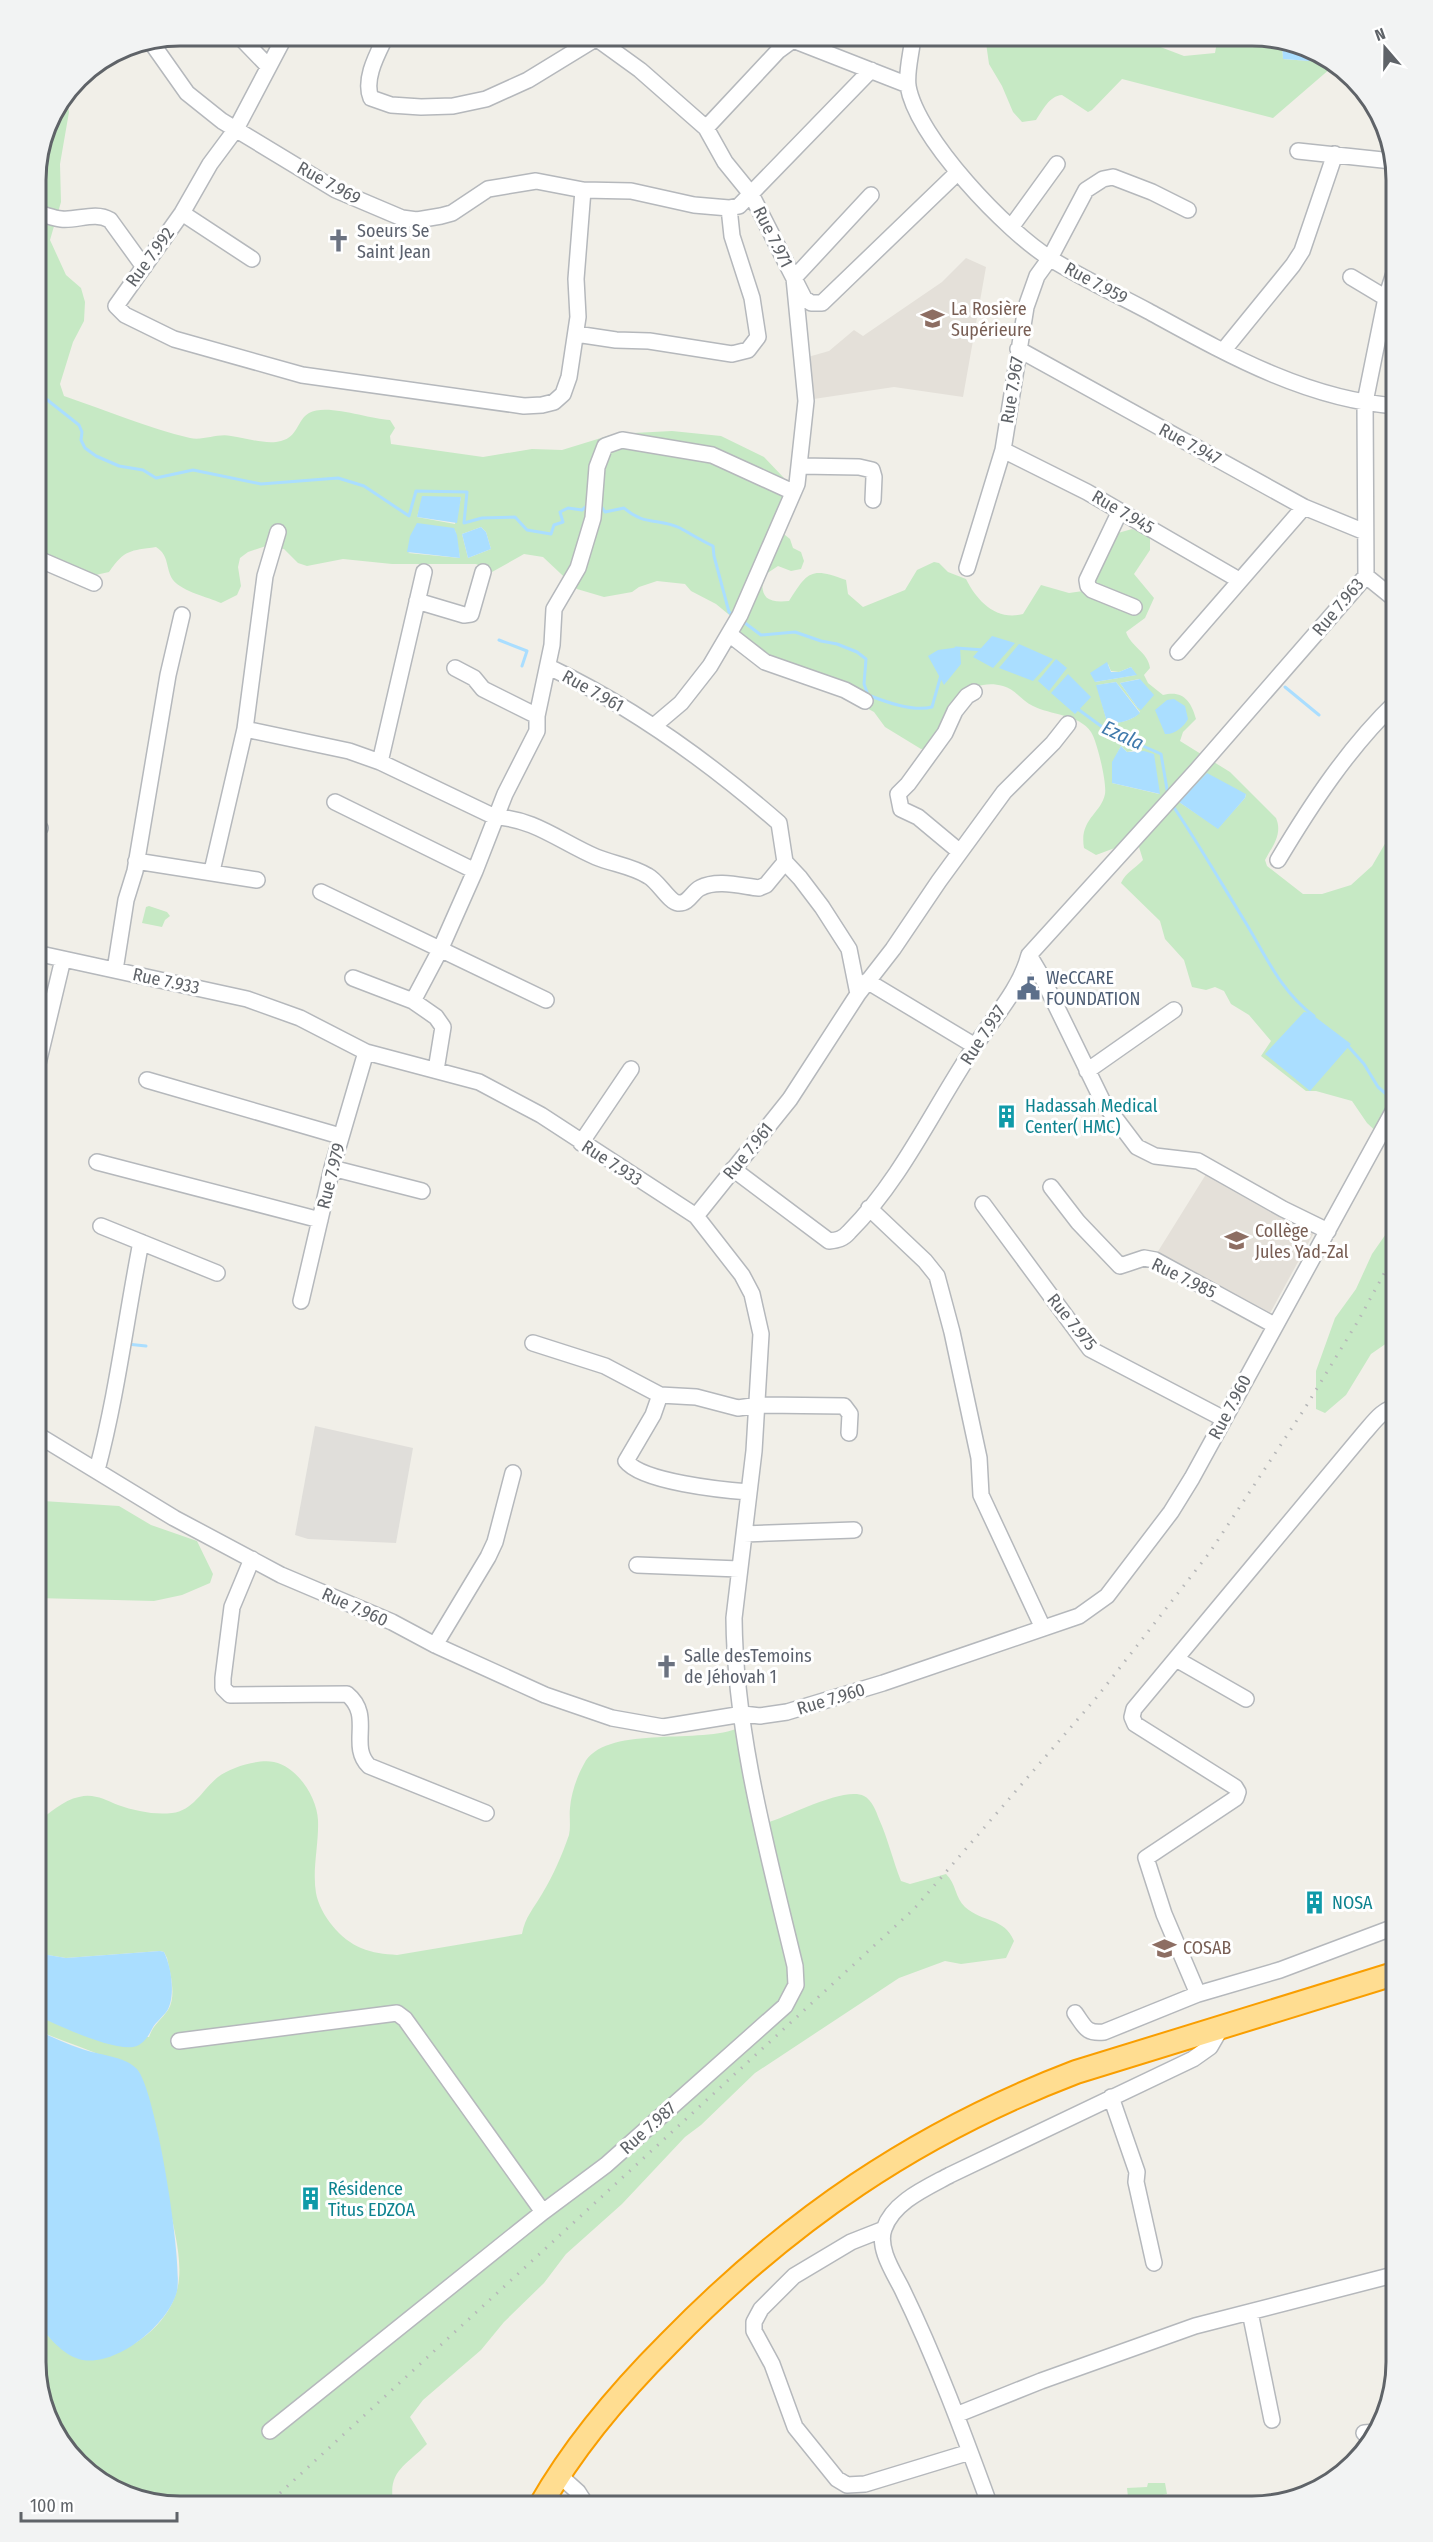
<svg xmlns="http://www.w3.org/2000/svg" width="1433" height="2542" viewBox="0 0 1433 2542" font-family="'Fira Sans Condensed',sans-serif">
	<rect width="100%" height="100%" fill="#f1efe8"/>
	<path fill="#e0deda" d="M 315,1426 L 413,1448 L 396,1543 L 308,1539 L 295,1535 Z"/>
	<path fill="#e4e0d9" d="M 966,258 L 986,267 L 963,397 L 894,387 L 807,400 L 801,359 L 829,351 L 854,330 L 863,336 L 942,282 Z
		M 1208,1171 L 1316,1229 L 1269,1315 L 1157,1253 Z"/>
	<path fill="#c6e9c4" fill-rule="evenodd" d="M 985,36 L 1149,36 L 1150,43 L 1184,56 L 1215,53 L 1218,36 L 1262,36 L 1282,43 L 1283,59 L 1335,63 L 1341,70 L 1331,68 L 1273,118 L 1122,79 L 1092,110 L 1088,112 L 1062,95 C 1049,96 1043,110 1036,120 L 1022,122 L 1013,112 L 1002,86 L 989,64 Z
		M 66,96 L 69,112 L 60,164 L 61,202 L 50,240 L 66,275 L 81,288 L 85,302 L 84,321 L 73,342 L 60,384 L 64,396 C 105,410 148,428 190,438 C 203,441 218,433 231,436 C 247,438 266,445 281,441 C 298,437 297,420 309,413 C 327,403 368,419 390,420 L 395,428 L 390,436 L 391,444 L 483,457 L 532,449 L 562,450 L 614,434 L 672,431 L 721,436 L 764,457 L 784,478 L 787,487 L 780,531 L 790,539 L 793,548 L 801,552 L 804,561 L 801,569 L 791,571 L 778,566 L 763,576 C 760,598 767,603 789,601 C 808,571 811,567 846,580 L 848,594 L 863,607 L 905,590 L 917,570 L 934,562 L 939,563 L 948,572 L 966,579 C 977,601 996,621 1023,614 L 1041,585 L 1069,593 L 1083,591 L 1104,564 L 1118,533 L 1132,529 L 1150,536 L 1150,550 L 1134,574 L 1154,598 L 1145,618 L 1126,632 C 1131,647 1148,652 1150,668 L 1144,675 L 1148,683 L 1163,695 C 1183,690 1191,701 1196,719 L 1183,732 L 1180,741 L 1230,772 L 1276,818 C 1283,834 1272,847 1265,860 L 1267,866 L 1303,894 L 1322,894 L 1351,885 L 1372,866 L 1397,823 L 1397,1151 L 1367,1123 L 1352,1101 L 1316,1091 L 1306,1091 L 1261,1056 L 1271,1041 L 1249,1015 L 1231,1004 L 1224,991 L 1215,987 L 1206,990 L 1192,987 L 1184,960 L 1165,939 L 1160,921 L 1121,883 C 1126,872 1135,869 1143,860 L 1139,847 L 1131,842 L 1096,855 L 1084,848 C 1079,819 1101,814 1105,794 C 1107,783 1097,741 1091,732 C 1079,714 1050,715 1033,706 C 1022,701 1015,689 1003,686 C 977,679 954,695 943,717 C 938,726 937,738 935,748 L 921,749 L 885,727 L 874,712 L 733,635 L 733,618 L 716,604 L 691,591 L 685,584 L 657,581 L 639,587 L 632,592 L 604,597 L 577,589 L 543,557 L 524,554 L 492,572 L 476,564 L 392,564 L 343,559 L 307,566 L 298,563 L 284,549 L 266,546 L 248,552 L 240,558 L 238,567 L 241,586 L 237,595 L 221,603 C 208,597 183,592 173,580 C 165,568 170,556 156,547 C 130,551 125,549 109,572 L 91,576 L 36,555 L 36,514 L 39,494 L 36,490 L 36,171 L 51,117 ZM 461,497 L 455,524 L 417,517 L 420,507 ZM 481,527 L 486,532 L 491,549 L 468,558 L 462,534 ZM 455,530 L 460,558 L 408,553 ZM 1108,664 L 1111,671 L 1119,672 L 1131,667 L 1136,675 L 1095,682 ZM 1139,679 L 1153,695 L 1137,707 L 1120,683 ZM 1116,682 L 1140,712 C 1134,720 1117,725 1107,722 L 1097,685 ZM 1121,746 L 1127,752 L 1137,750 L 1159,794 L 1112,783 L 1117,754 ZM 1246,794 L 1245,798 L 1218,828 L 1179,802 Z
		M 149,906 L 167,912 L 170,916 L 165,920 L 162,927 L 142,923 L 146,907 Z
		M 1397,1218 L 1397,1336 L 1371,1354 L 1346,1395 L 1325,1413 L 1316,1409 L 1316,1371 L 1335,1318 L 1356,1289 L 1372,1254 Z
		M 43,1501 L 119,1506 L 151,1525 L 197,1541 L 213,1574 L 210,1583 L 182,1595 L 154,1601 L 36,1598 L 36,1504 Z
		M 736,1729 L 741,1737 L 766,1823 C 788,1817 844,1786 864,1796 C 872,1800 876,1811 879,1819 C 888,1839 893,1861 901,1881 L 910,1884 L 946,1874 C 956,1883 955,1898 965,1907 C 983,1923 1004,1917 1014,1941 L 1006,1958 L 961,1964 L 945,1961 L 899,1978 L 755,2073 L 701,2125 L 685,2137 L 622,2204 L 566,2254 L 544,2283 L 504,2322 L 481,2350 L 423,2400 L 410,2417 L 427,2444 C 406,2466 386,2471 394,2506 L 171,2506 L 101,2482 L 51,2425 L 36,2361 L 36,2321 C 58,2348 75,2368 111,2355 C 141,2344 169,2321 177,2290 C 184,2264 174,2230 169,2204 C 162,2158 157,2114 138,2071 C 105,2055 70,2044 36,2030 L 36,2015 L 78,2033 L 149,2037 C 153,2025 161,2020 168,2010 C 177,1996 170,1972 167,1958 L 164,1952 L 160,1951 L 66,1958 L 36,1953 L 36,1823 C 49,1814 63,1800 79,1797 C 94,1793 105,1800 118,1805 C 135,1811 154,1815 172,1813 C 193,1811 203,1789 218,1777 C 231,1767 258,1759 274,1762 C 298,1767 317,1798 318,1820 C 319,1845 312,1869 316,1893 C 320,1915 341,1940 361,1948 C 373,1953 384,1954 397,1955 L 522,1934 C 525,1917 534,1908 542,1894 C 553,1876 562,1855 569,1835 C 571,1826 569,1817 570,1808 C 571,1794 577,1776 584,1764 C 604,1725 695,1744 736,1729 Z
		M 1148,2483 L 1165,2483 L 1167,2494 L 1150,2498 L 1151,2502 L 1159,2502 L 1159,2506 L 1129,2506 L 1127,2488 L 1147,2487 Z"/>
	<path fill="#aadeff" d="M 1282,43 L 1333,61 L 1335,63 L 1283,59 Z
		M 422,496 L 461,497 L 457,523 L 417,517 Z
		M 417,523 L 454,528 L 457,535 L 460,558 L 407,552 L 410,536 Z
		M 481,527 L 486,532 L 491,549 L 468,558 L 462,534 Z
		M 992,636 L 1015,643 L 993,668 L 973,657 Z
		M 1019,644 L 1053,659 L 1033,681 L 999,668 Z
		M 960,647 L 961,664 L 944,685 L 928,656 L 938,650 Z
		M 1056,659 L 1067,668 L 1049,691 L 1038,681 Z
		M 1107,662 L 1111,672 L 1119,672 L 1131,667 L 1137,675 L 1095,682 L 1090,673 Z
		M 1068,674 L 1091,697 L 1075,714 L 1051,693 Z
		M 1140,679 L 1154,695 L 1141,710 L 1137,707 L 1120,683 Z
		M 1116,682 L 1140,713 C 1133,720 1117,725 1107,722 L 1096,685 Z
		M 1174,699 L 1185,706 L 1188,719 C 1184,727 1174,735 1165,734 L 1155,710 L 1167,700 Z
		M 1121,746 L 1127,752 L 1144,751 L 1154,754 L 1160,794 L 1112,783 L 1112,762 Z
		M 1207,773 L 1246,794 L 1245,798 L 1218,829 L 1179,802 Z
		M 1304,1012 L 1310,1013 L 1351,1044 L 1310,1091 L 1265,1054 Z
		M 160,1951 L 164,1952 C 171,1966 175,1992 169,2007 C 166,2015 156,2021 152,2029 C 148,2037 143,2045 133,2047 C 110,2050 57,2025 36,2015 L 36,1953 L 66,1958 Z
		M 36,2030 C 51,2036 66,2044 82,2049 C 98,2055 125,2056 137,2069 C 156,2090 183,2262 177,2291 C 169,2325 111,2372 76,2358 C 60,2352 46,2334 36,2321 Z"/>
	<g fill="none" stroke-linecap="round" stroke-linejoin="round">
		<path stroke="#aadeff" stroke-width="3" d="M 36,391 L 79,425 L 82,432 L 81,440 L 85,448 L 96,456 L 119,466 L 143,470 L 156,478 L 193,470 L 261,484 L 338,478 L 364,486 L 409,516 L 416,491 L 467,492 L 464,523 L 482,518 L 515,517 L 527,530 L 551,534 L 554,525 L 563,522 L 560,512 L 568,508 L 582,510 L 588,505
			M 599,503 L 605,512 L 624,508 C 644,526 659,518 680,528 C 691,534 702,541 713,546 L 714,556 L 729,612 L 733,615
			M 741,620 L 761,635 L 795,632 L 821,641 L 837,644 L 857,652 L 866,659 L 864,684 L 868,695 C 886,702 913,712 932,707 L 941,675
			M 499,640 L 527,651 L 522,666
			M 956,648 L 984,650
			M 1285,687 L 1319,715
			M 1075,707 L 1105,729 L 1161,754 L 1168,795
			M 1173,806 C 1198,843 1220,881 1244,920 C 1265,954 1280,991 1314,1016
			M 1348,1046 L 1364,1064 L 1378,1087 L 1393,1100
			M 127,1344 L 146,1346"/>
		<defs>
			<path id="minor" d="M 239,36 L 268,66
				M 285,36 L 236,129 L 210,164 L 182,213 L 116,306 L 125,315 L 174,339 L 302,375 L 524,406 L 542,405 L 554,402 L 563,394 L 569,377 L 578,317 L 576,279 L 583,190
				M 386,36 C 378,53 363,79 371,98 L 391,105 L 421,107 L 453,106 L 486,99 L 528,80 L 595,39
				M 593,36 L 640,70 L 706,128 L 725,162 L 751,194 L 804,298 L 811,303 L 822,303 L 957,173
				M 913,36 C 912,51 906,71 908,86 C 917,138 1007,232 1051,259 C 1082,278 1116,294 1148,311 C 1225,353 1307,400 1397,406
				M 151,42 L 187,93 L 222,121 L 336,190 L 402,218 L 417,220 L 441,216 L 452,213 L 488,189 L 536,181 L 583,190 L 631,191 L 694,205 L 729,208 L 739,206 L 871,70
				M 706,128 L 778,51 L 793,40 L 908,85
				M 1298,151 L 1392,161
				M 36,213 C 44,214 52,218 61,219 C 77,221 95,211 110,220 L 144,267
				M 182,213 L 252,259
				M 1012,226 L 1057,164
				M 1397,301 L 1386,298 L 1397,264
				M 576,334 L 616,340 L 649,341 L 732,354 L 748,350 L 758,337 L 752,298 L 732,236 L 729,208
				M 1018,349 L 1304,507 L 1365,532
				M 1223,351 L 1293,265 L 1302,251 L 1335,154
				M 1003,450 L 1087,492 L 1239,580
				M 800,466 L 859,467 L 872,470 L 874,477 L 873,500
				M 1120,511 L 1087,580 L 1088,586 L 1092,590 L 1134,607
				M 36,558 L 94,583
				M 967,568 L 1003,450 L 1026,307 L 1037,276 L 1050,258 L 1086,190 L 1103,179 L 1113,177 L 1152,192 L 1188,210
				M 1366,576 L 1397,601
				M 417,601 L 464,615 L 471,614 L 483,572
				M 729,634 L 765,662 L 845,690 L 865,701
				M 1178,652 L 1304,507
				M 549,667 C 633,707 709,762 779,823 L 785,862 L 800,878 L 822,907 L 849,949 L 858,994
				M 455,668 L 474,678 L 483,689 L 537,716
				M 655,725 L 681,703 L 710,666 L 740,615 L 797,484 L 806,401 L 794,278 L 871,195
				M 245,729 L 349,751 L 380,762 L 495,817 C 533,818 561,842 596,857 C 613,864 632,866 648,876 C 658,881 669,902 678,903 C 689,904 692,892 700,888 C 717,879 741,886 759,888 L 766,885 L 785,862
				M 380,762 L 424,572
				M 335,802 L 475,871
				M 36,826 L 40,828
				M 960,852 L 918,817 L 901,809 L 898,794 L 908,784 L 945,733 L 955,711 L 967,696 L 974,692
				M 1278,860 C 1312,803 1349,747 1397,701
				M 136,861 L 257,880
				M 212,871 L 245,729 L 265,576 L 278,532
				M 321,892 L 546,1000
				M 36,953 L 247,999 L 300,1018 L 366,1052 L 479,1082 L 541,1115 L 696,1216 L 742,1275 L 752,1294 L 761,1334 L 754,1451 L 734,1618 C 735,1735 768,1853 795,1966 L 796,1985 L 785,2006 L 606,2165 L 543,2212 L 270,2431
				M 1029,955 L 1197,770 L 1366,576 L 1365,402 L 1386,298 L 1351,277
				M 115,970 L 126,900 L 135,871 L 168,675 L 182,615
				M 353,978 L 413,1001
				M 867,981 L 975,1046
				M 436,1070 L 443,1027 L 436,1017 L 413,1001 L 440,950 L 475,871 L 505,794 L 537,731 L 537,716 L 552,645 L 554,609 L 578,568 L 593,518 L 597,467 L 605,446 L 622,440 L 712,455 L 793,492
				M 1087,1071 L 1174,1010
				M 36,1072 L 63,959
				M 147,1080 L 340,1136
				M 581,1143 L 631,1069
				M 97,1162 L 320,1220
				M 332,1168 L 422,1191
				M 733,1169 L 829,1241 C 838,1240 843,1239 849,1232 C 902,1179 934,1107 975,1046 C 994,1017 1020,989 1029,955 L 1042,977 L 1103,1102 L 1137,1147 L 1155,1156 L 1198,1161 L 1283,1209 L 1328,1231
				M 1051,1187 L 1078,1222 L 1120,1266 L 1144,1258 L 1155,1260 L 1274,1325
				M 983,1204 L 1090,1349 L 1224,1419
				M 869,1208 L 925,1261 L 937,1276 L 952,1332 L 979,1458 L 981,1495 L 1043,1628
				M 696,1216 L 790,1099 L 858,994 L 893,949 L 939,881 L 1004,792 L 1053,743 L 1068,724
				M 101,1226 L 217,1273
				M 301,1301 L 332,1168 L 366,1052
				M 533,1343 L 605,1366 L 660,1395 L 696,1397 L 738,1408 L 759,1405 L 844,1406 L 850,1414 L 849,1433
				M 660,1395 L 653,1415 L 626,1461 C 642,1482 722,1490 749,1492
				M 36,1434 L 174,1518 L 281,1575 L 392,1622 L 435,1645 L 545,1695 L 612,1718 L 663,1727 L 743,1714 L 760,1716 L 787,1712 L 883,1683 L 1079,1616 L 1107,1596 L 1171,1512 L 1192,1478 L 1397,1104
				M 97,1470 C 117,1395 126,1318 141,1242
				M 744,1534 L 854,1530
				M 252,1559 L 232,1607 L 223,1678 L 223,1688 L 230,1695 L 347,1694 C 374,1716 348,1745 369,1766 L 486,1813
				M 637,1565 L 739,1569
				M 435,1645 L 488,1557 L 495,1542 L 513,1473
				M 1176,1659 L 1246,1699
				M 1198,1994 L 1164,1914 L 1146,1858 L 1236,1798 L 1238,1792 L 1235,1787 L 1135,1724 L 1132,1717 L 1134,1709 L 1364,1433 C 1373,1423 1383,1408 1397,1407
				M 1075,2013 C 1085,2027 1086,2034 1104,2032 L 1198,1994 L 1280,1970 L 1397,1926
				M 179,2041 L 397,2013 L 405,2019 L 543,2212
				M 1111,2097 L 1137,2172 L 1136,2182 L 1154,2263
				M 884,2229 L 851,2242 L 794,2276 L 761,2309 L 754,2322 L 754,2331 L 772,2364 L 795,2427 L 837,2479 L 847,2485 L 865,2484 L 970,2452
				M 1250,2312 L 1272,2420
				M 956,2415 L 1041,2381 L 1195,2326 L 1397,2274
				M 1364,2433 L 1376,2432
				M 558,2474 L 578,2492 L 587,2506
				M 990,2506 C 963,2432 936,2359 902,2289 C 894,2273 877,2248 884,2229 C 893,2202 926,2188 950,2175 L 1193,2059 L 1210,2047 L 1221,2028"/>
			<path id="highway" d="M 540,2506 C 574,2446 620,2392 669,2343 C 788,2221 916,2133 1076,2072 L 1397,1973"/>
		</defs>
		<use href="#minor" stroke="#b5b8bc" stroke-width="18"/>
		<use href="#highway" stroke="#f99e00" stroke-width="26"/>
		<use href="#minor" stroke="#fff" stroke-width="15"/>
		<use href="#highway" stroke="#ffdd91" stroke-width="22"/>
		<path stroke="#b6b7b8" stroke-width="3" stroke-dasharray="1.5 8" stroke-linecap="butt" d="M 266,2506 L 914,1909 L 1097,1697 L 1210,1552 L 1305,1408 L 1358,1321 L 1397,1250"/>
	</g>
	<defs>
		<symbol id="church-bare" viewBox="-9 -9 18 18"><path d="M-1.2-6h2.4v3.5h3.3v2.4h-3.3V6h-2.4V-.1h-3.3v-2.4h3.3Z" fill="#6b7280" stroke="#fff" stroke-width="2.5" paint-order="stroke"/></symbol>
		<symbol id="school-bare" viewBox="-9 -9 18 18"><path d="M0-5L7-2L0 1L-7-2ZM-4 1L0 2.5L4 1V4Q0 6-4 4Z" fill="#8d6e63" stroke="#fff" stroke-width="2.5" paint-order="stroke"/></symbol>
		<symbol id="civic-bare" viewBox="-9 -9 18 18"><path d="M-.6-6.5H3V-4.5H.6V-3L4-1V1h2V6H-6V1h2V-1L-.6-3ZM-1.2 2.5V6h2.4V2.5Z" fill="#5c6f8a" stroke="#fff" stroke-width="2.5" paint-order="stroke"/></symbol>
		<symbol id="building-bare" viewBox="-9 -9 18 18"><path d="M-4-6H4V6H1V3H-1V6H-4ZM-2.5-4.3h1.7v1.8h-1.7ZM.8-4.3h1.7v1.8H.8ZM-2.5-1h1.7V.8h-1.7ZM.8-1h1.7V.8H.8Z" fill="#0f9aa8" stroke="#fff" stroke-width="2.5" paint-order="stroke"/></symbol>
	</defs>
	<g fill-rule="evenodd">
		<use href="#church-bare" x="322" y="224" width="33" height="33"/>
		<use href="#school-bare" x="916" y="302" width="33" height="33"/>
		<use href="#civic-bare" x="1012" y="972" width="33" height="33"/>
		<use href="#building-bare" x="990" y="1100" width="33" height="33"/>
		<use href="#school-bare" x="1220" y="1224" width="33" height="33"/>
		<use href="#church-bare" x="650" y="1650" width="33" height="33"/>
		<use href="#building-bare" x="1298" y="1886" width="33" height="33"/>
		<use href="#school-bare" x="1148" y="1932" width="33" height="33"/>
		<use href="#building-bare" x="294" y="2182" width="33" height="33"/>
	</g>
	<g text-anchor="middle" stroke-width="6" stroke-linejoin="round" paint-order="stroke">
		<g font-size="18" fill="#5f6368" stroke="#fff">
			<text transform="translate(329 183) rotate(29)" y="6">Rue 7.969</text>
			<text transform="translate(773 237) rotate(63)" y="6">Rue 7.971</text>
			<text transform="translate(150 257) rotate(-54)" y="6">Rue 7.992</text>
			<text transform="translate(1096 283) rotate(28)" y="6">Rue 7.959</text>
			<text transform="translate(1012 390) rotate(-81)" y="6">Rue 7.967</text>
			<text transform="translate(1190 444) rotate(28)" y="6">Rue 7.947</text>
			<text transform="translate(1123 512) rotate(30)" y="6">Rue 7.945</text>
			<text transform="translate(1338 607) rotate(-50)" y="6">Rue 7.963</text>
			<text transform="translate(593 691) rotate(29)" y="6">Rue 7.961</text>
			<text transform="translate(166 981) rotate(12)" y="6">Rue 7.933</text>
			<text transform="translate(983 1035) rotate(-57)" y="6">Rue 7.937</text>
			<text transform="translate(748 1151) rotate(-51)" y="6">Rue 7.961</text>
			<text transform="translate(612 1163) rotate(33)" y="6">Rue 7.933</text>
			<text transform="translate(331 1176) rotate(-76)" y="6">Rue 7.979</text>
			<text transform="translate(1184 1278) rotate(26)" y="6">Rue 7.985</text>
			<text transform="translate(1072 1322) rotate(51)" y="6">Rue 7.975</text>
			<text transform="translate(1230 1407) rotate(-62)" y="6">Rue 7.960</text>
			<text transform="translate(355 1607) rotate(24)" y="6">Rue 7.960</text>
			<text transform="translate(831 1699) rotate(-17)" y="6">Rue 7.960</text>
			<text transform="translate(648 2128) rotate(-42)" y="6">Rue 7.987</text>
		</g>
		<g font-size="18" fill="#5b616d" stroke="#fff" text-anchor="start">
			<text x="357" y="237">Soeurs Se<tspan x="357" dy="21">Saint Jean</tspan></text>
			<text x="684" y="1662">Salle desTemoins<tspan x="684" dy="21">de Jéhovah 1</tspan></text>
		</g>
		<g font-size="18" fill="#785e54" stroke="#fff" text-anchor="start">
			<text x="951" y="315">La Rosière<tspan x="951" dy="21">Supérieure</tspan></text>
			<text x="1255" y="1237">Collège<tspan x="1255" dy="21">Jules Yad-Zal</tspan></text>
			<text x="1183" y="1954">COSAB</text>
		</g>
		<g font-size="18" fill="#4e5e75" stroke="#fff" text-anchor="start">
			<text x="1046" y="984">WeCCARE<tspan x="1046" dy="21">FOUNDATION</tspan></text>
		</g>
		<g font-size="18" fill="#0d838f" stroke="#fff" text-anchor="start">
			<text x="1025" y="1112">Hadassah Medical<tspan x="1025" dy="21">Center( HMC)</tspan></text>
			<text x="1332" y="1909">NOSA</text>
			<text x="328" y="2195">Résidence<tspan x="328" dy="21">Titus EDZOA</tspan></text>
		</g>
		<g font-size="20" font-style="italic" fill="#407aac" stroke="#fff">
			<text transform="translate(1123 735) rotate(25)" y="7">Ezala</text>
		</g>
	</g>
	<path d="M0 0H1433V2542H0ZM180 46H1252A134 134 0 0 1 1386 180V2362A134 134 0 0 1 1252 2496H180A134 134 0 0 1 46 2362V180A134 134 0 0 1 180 46Z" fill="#f2f3f3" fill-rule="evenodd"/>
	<path fill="none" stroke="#5f6368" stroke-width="3" d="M180 46H1252A134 134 0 0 1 1386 180V2362A134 134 0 0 1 1252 2496H180A134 134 0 0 1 46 2362V180A134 134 0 0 1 180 46Z"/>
	<g transform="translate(1385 48) rotate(340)" stroke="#ffffff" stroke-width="4.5" paint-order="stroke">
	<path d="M0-4.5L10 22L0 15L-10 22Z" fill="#5f6368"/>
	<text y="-9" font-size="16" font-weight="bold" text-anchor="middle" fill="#5f6368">N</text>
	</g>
	<path d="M21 2512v9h156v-9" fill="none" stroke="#5f6368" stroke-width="3"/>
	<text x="30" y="2512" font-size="18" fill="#5f6368" stroke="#ffffff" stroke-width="4.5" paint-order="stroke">100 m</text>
</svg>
